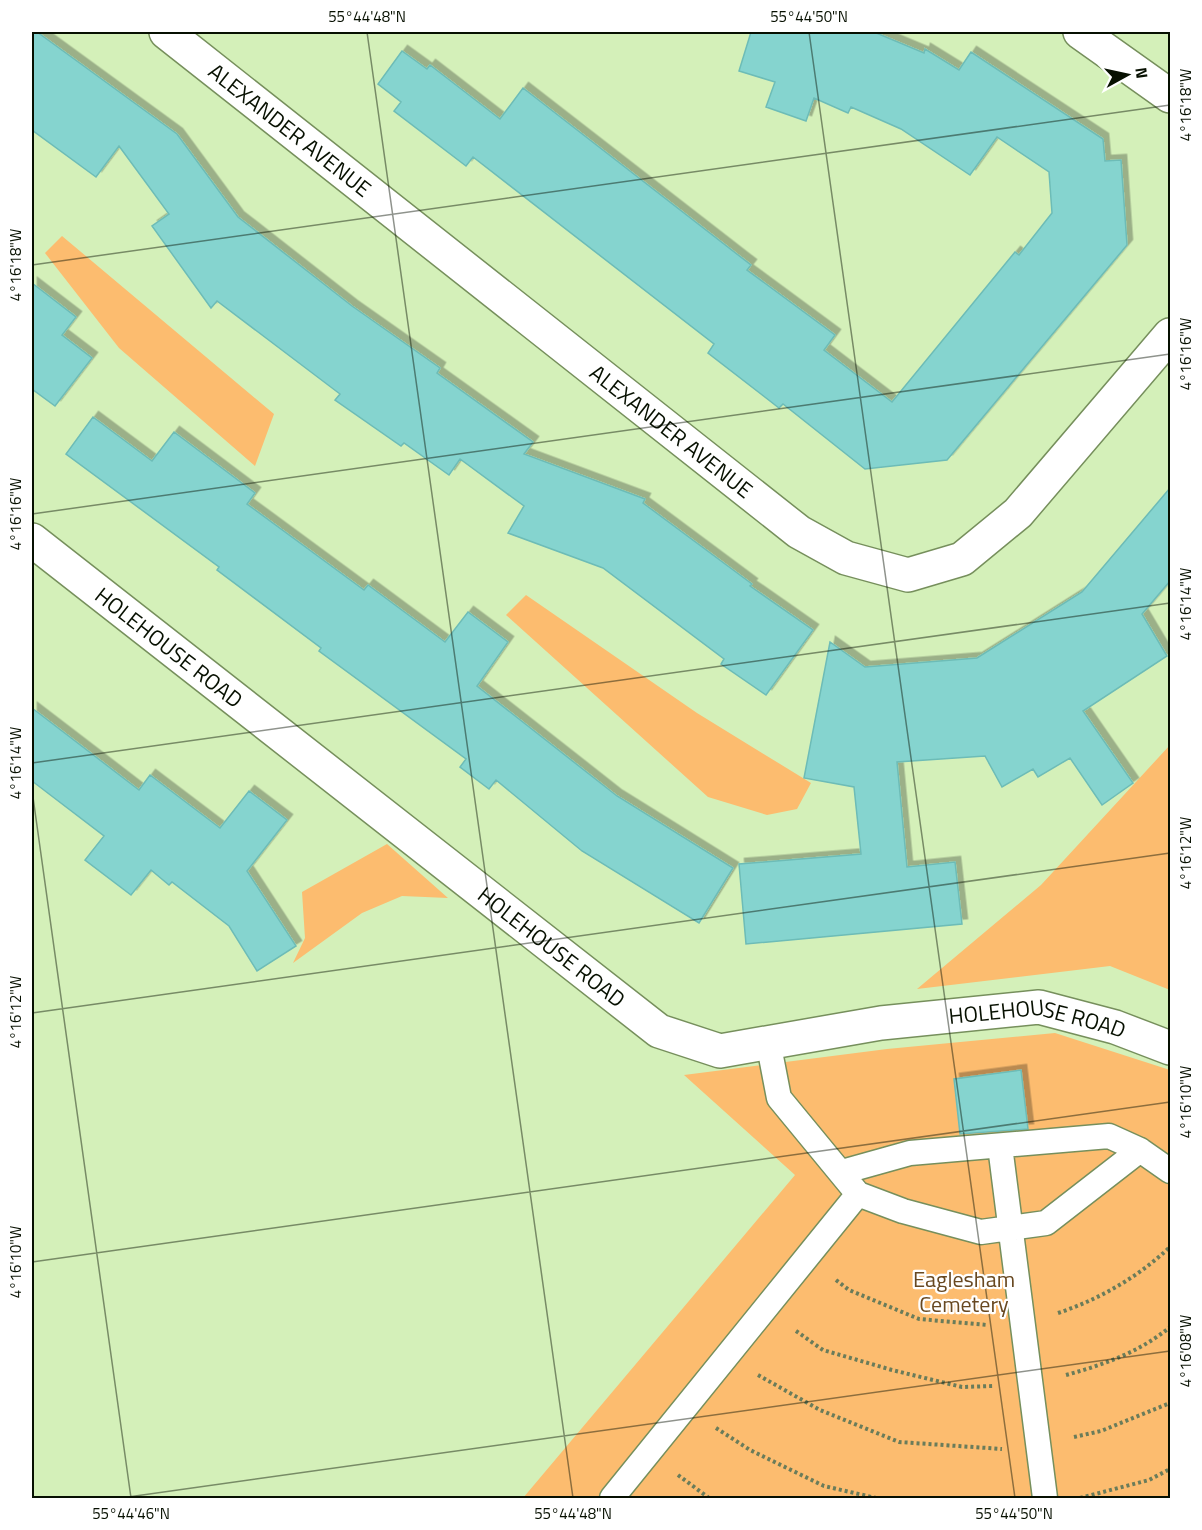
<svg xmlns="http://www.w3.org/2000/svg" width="1202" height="1530" viewBox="0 0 1202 1530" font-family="'Titillium Web',sans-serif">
	<defs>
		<filter id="shadow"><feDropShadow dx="5.5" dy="-5.5" stdDeviation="0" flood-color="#0004"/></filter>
	</defs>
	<rect width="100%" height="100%" fill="#d4f0b9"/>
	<path fill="#fcbc6f" d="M 62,236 L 274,414 L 255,466 L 119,348 L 45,253 Z
		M 526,595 L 697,713 L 811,783 L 797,809 L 767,815 L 708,797 L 506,615 Z
		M 1170,745 L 1170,990 L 1110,966 L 917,989 L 1041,885 Z
		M 387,844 L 448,898 L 402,896 L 362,913 L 293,963 L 305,938 L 302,892 Z
		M 1055,1033 L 1170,1070 L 1170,1498 L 523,1498 L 795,1175 L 684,1075 L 887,1049 Z"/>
	<path fill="#85d4cf" stroke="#6dbcb7" stroke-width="1.5" filter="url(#shadow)" d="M 32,32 L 37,32 L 177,134 L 238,217 L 352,306 L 440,368 L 437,373 L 533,442 L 524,454 L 645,499 L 643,503 L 752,584 L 750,586 L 813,630 L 766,695 L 721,664 L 724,659 L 603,568 L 508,533 L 524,506 L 460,459 L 449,475 L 404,443 L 401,446 L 335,400 L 340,394 L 217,301 L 211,308 L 152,226 L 169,214 L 119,146 L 96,177 L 32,130 Z
		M 751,32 L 874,32 L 924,53 L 925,49 L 959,70 L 971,52 L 1103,139 L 1105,161 L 1121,160 L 1127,245 L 947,460 L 865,469 L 783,404 L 779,408 L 708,353 L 714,344 L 473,157 L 466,166 L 394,111 L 401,102 L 378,84 L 402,51 L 427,69 L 430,65 L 500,119 L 523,88 L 751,265 L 747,270 L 835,335 L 824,350 L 892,402 L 1015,252 L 1019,255 L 1052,213 L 1049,172 L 997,137 L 970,175 L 901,129 L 851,107 L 848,113 L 814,98 L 806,121 L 766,107 L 775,82 L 739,71 Z
		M 32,283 L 76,317 L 62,335 L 92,358 L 55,406 L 32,389 Z
		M 93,417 L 152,461 L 174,432 L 255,493 L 247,504 L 364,590 L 368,585 L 445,642 L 468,612 L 508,642 L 477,686 L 617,796 L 733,868 L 699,923 L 582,851 L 496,780 L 489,789 L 460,767 L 466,759 L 319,651 L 321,648 L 217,570 L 219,567 L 66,454 Z
		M 1170,488 L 1170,581 L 1142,614 L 1167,656 L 1083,711 L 1133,783 L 1102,805 L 1070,758 L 1038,777 L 1033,769 L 1002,787 L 985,756 L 897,762 L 907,867 L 955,862 L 962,924 L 746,944 L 739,864 L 861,854 L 854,787 L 804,778 L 830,642 L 865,667 L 977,658 L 1082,592 Z
		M 32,708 L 139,790 L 150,775 L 220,828 L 249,791 L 287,820 L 247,871 L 296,946 L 257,971 L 229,926 L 172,882 L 169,885 L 151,870 L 131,895 L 85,860 L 104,836 L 32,781 Z
		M 1021,1070 L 1028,1129 L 960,1134 L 954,1079 Z"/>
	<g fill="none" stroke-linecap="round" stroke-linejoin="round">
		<defs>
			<path id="service" d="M 768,1041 L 779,1098 L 858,1194 L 903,1211 L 981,1232 L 1046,1223 L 1140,1150
				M 1000,1146 L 1045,1498
				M 842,1172 L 910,1153 L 1109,1136 L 1140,1150 L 1170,1171
				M 612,1498 L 858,1194"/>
			<g id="minor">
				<path id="s1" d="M 166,32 L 799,532 L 846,558 L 908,575 L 962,559 L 1018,513 L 1170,335"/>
				<path d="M 1080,32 L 1170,96"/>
				<path id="s2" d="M 32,540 L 659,1031 L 720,1051 L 881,1023 L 1039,1007 L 1115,1027 L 1170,1048"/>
			</g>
		</defs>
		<use href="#service" stroke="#768f5c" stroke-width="27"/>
		<use href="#minor" stroke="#768f5c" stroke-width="36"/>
		<path stroke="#6a7c5a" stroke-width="4" stroke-dasharray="3 3" stroke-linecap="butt" d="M 836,1280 L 849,1290 L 919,1319 L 987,1325
			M 1058,1313 C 1100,1299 1138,1277 1170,1247
			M 796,1331 L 823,1350 L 892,1370 L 962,1387 L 993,1386
			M 758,1375 L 820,1410 L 899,1442 L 1002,1449
			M 1066,1375 C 1103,1365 1140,1352 1170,1327
			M 716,1428 L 750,1450 L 824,1486 L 876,1498
			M 1074,1437 L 1101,1431 L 1170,1403
			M 678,1475 L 709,1498
			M 1080,1498 L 1149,1480 L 1170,1469"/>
		<use href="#service" stroke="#fff" stroke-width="24"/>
		<use href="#minor" stroke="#fff" stroke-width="33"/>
	</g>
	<path fill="none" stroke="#071001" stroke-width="1.5" stroke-opacity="0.45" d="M 367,32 L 573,1498M 809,32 L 1015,1498M 32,265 L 1170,105M 32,514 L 1170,354M 32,763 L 1170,603M 32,790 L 131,1498M 32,1013 L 1170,853M 32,1262 L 1170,1102M 121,1498 L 1170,1351"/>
	<g text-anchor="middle" stroke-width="4.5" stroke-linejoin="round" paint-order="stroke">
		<g font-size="22" fill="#071001" stroke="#fff">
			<text dy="8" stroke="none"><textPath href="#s1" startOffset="158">ALEXANDER AVENUE</textPath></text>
			<text dy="8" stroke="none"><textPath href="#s1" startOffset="644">ALEXANDER AVENUE</textPath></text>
			<text dy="8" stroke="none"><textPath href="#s2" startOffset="174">HOLEHOUSE ROAD</textPath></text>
			<text dy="8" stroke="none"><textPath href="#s2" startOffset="660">HOLEHOUSE ROAD</textPath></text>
			<text dy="8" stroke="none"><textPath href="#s2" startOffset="1182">HOLEHOUSE ROAD</textPath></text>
		</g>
		<g font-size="22" fill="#684820" stroke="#fff">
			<text x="964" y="1287">Eaglesham<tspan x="964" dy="25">Cemetery</tspan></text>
		</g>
	</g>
	<rect width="1202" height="1530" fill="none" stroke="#ffffff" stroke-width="66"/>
	<g transform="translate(1127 75) rotate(82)" stroke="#ffffff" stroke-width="4.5" paint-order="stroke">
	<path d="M0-4.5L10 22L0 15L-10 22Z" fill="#071001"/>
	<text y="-9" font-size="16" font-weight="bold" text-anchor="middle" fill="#071001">N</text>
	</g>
	<rect x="33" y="33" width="1136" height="1464" fill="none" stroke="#071001" stroke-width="2"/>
	<g font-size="15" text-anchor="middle" fill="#071001">
		<text x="367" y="22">55°44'48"N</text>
		<text x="809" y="22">55°44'50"N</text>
		<text transform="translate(1186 105) rotate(-90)" y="5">4°16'18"W</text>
		<text transform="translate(16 265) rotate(-90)" y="5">4°16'18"W</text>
		<text transform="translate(1186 354) rotate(-90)" y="5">4°16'16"W</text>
		<text transform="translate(16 514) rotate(-90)" y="5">4°16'16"W</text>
		<text transform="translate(1186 604) rotate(-90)" y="5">4°16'14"W</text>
		<text transform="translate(16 763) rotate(-90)" y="5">4°16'14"W</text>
		<text transform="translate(1186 853) rotate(-90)" y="5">4°16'12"W</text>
		<text transform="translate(16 1012) rotate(-90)" y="5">4°16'12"W</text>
		<text transform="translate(1186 1102) rotate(-90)" y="5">4°16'10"W</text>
		<text transform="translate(16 1262) rotate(-90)" y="5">4°16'10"W</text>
		<text transform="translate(1186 1351) rotate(-90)" y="5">4°16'08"W</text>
		<text x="131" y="1519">55°44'46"N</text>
		<text x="573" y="1519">55°44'48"N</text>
		<text x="1014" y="1519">55°44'50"N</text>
	</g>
</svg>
